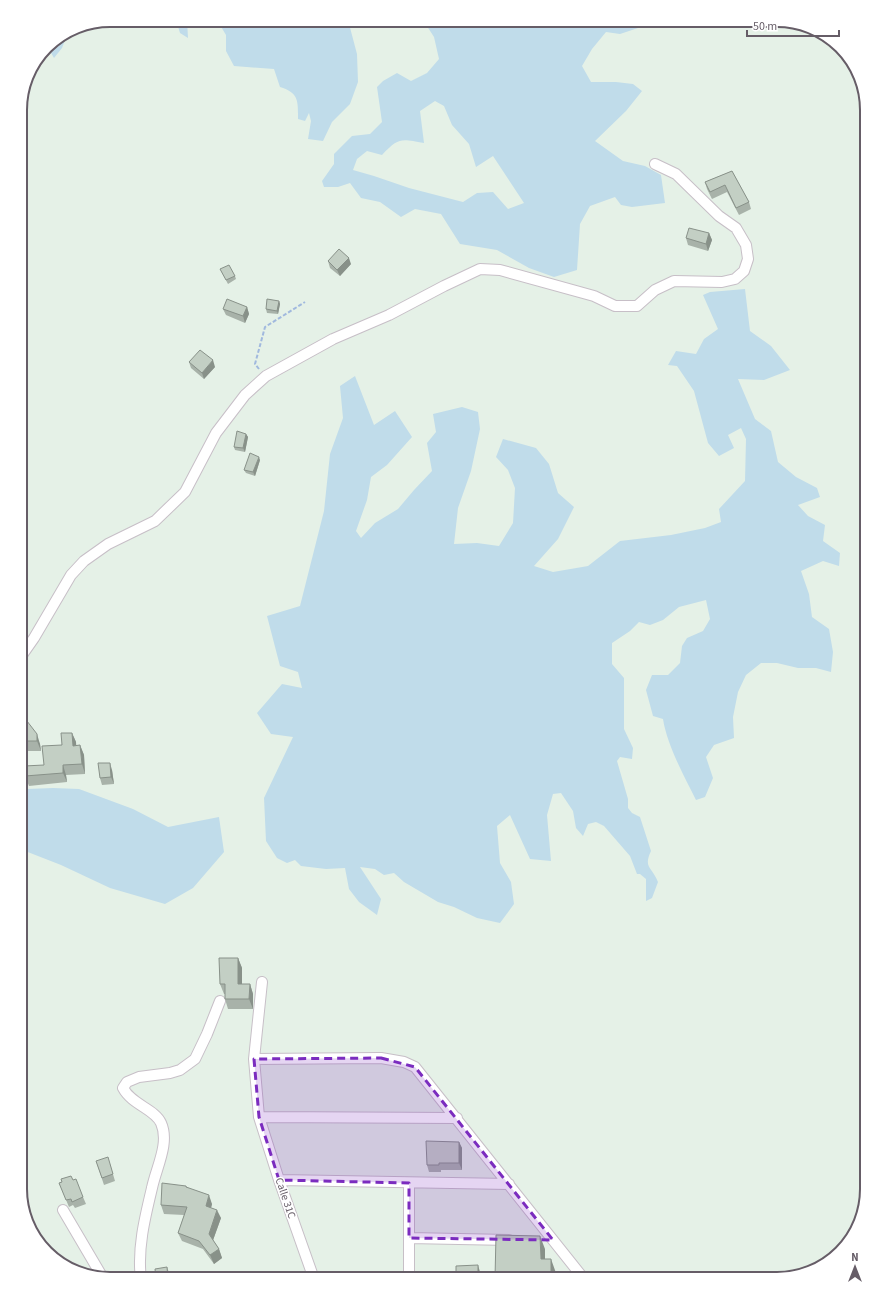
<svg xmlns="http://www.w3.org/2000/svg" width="887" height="1299" viewBox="0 0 887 1299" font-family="'Source Sans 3',sans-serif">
	<rect width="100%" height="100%" fill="#e5f1e7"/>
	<path fill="#c0dcea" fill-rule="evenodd" d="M 176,20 L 187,20 L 188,38 L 180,33 Z
		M 217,20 L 348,20 L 357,54 L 358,82 L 350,104 L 332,122 L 323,141 L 308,139 L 311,121 L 309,113 L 305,121 L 298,119 C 298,101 299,93 280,87 L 274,69 L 234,66 L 226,51 L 226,35 Z
		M 423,20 L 656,20 L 641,27 L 620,34 L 606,32 L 592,49 L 582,66 L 591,82 L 616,82 L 633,84 L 642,91 L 626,111 L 595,141 L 623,161 L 645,166 L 661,175 L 665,203 L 632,207 L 621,205 L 615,197 L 590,206 L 580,224 L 577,270 L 554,277 L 529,268 L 497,250 L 460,244 L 441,214 L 415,209 L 401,217 L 380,202 L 361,198 L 350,183 L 338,187 L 324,187 L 322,181 L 334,164 L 334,154 L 352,136 L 370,134 L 382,122 L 377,87 L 383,81 L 397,73 L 411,81 L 427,73 L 439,59 L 434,37 ZM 435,101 L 444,106 L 452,125 L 469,144 L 476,167 L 493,156 L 524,203 L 508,209 L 493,192 L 477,193 L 463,202 L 409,188 L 374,176 L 353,170 L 357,159 L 367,151 L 382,155 C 399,137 401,139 424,143 L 420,111 Z
		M 108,21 L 105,26 L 69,31 L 76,27 Z
		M 68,32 L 62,48 L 54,58 L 47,46 Z
		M 745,289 L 750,331 L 771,346 L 790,370 L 764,380 L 738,379 L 755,419 L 771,431 L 778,462 L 796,477 L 817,488 L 820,497 L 798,505 L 808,516 L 825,525 L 823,541 L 840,553 L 839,566 L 823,561 L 801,571 L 809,594 L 812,617 L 829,629 L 833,652 L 831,672 L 816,668 L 798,668 L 777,663 L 761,663 L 746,675 L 738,692 L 733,717 L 734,738 L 714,745 L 706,757 L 713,778 L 705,797 L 696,800 C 684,776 667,745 663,719 L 653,716 L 646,690 L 652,675 L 668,675 L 680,663 L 682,646 L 687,638 L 703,631 L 710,619 L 706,600 L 679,607 L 663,620 L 650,625 L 639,622 L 630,631 L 612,643 L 612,664 L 624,678 L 624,729 L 633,748 L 632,759 L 620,757 L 617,761 L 628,799 L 628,808 L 632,813 L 640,817 L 651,851 C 643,868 652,867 658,882 L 652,898 L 646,901 L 646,879 L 640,874 L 637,874 L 630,856 L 604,826 L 596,822 L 588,824 L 583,836 L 576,828 L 573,811 L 561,793 L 553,794 L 547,815 L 551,861 L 530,859 L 510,815 L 497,826 L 500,863 L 511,882 L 514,904 L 500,923 L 477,918 L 454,907 L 438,902 L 404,882 L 394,873 L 384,875 L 375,869 L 360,867 L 381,899 L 377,915 L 359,902 L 349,889 L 345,868 L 326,869 L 301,866 L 295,860 L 287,863 L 277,858 L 266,841 L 264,798 L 293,737 L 271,734 L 257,713 L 282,684 L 302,688 L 298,672 L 280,666 L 267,616 L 300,606 L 324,511 L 330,454 L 343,418 L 340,386 L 355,376 L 374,425 L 395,411 L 412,437 L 387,465 L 371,477 L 367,500 L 356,531 L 361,538 L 375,523 L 398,509 L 414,490 L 432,471 L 427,443 L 436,432 L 433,414 L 462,407 L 478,412 L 480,429 L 471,471 L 458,508 L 454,544 L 477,543 L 499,546 L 513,523 L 515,488 L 508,470 L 496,457 L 503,439 L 536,448 L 549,464 L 558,493 L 574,507 L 558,539 L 534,566 L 553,572 L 588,566 L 620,541 L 671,535 L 705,528 L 721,522 L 719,509 L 745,481 L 746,439 L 741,428 L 728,435 L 734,448 L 719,456 L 708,443 L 694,391 L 677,366 L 668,365 L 676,351 L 696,354 L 704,339 L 718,329 L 703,295 L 710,292 Z
		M 20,786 L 27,789 L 53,788 L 79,789 L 133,809 L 168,827 L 219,817 L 224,852 L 193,888 L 165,904 L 110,888 L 61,865 L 20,849 Z"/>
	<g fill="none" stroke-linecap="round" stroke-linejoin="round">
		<defs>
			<path id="street" d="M 20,658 L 34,638 L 71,575 L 84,561 L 108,544 L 155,521 L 185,492 L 216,433 L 245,395 L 266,376 L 333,339 L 389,315 L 444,286 L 480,269 L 500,270 L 594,296 L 615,306 L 637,306 L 655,290 L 674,281 L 722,282 L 735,279 L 744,271 L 748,259 L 746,245 L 736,228 L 719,216 L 676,174 L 655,164
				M 262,982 L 254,1059 L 259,1117 L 279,1180 L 314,1279
				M 254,1059 L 381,1058 L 404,1062 L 415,1067 L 584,1279
				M 259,1117 L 457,1118
				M 279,1180 L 509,1184
				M 409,1183 L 409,1279
				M 63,1210 L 103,1278
				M 409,1238 L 509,1240
				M 141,1279 C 137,1249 145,1217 152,1188 C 156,1168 170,1143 161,1123 C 155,1109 132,1105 123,1088 L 127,1082 L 139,1077 L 170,1073 L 180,1070 L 195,1059 L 207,1034 L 220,1001"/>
		</defs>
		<use href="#street" stroke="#c7bfc7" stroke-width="12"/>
		<path stroke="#a1b9de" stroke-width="2" stroke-dasharray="4 2" stroke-linecap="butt" d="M 259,369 L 255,364 L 265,327 L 305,302"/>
		<use href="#street" stroke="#fff" stroke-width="10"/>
	</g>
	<path fill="#a8b2a9" d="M 732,171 L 749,202 L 751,209 L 739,215 L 727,192 L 712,199 L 707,189 L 705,182 Z
		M 709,233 L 712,240 L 708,251 L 688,245 L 686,238 Z
		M 328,261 L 351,264 L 340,276 L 330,268 Z
		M 220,269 L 235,276 L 236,279 L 228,284 Z
		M 279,301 L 280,304 L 278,314 L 267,313 L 266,309 Z
		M 247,307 L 249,314 L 245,323 L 226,315 L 223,309 Z
		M 189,362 L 215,367 L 204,379 L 191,368 Z
		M 246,434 L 248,437 L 245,452 L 235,450 L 234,447 Z
		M 260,460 L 255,476 L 246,473 L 244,470 Z
		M 20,712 L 40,744 L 41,751 L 22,751 L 20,748 Z
		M 72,733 L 76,742 L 76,746 L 80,745 L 84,755 L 85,774 L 66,775 L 67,782 L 29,786 L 25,776 L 44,765 Z
		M 112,770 L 114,784 L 102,785 L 100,778 Z
		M 238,958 L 242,968 L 242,984 L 250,984 L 253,994 L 253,1009 L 228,1009 L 225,999 L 225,994 L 224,994 L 220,984 Z
		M 459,1142 L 462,1148 L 462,1170 L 441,1170 L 441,1172 L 429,1172 L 427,1165 Z
		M 96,1161 L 110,1164 L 115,1181 L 104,1185 Z
		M 73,1180 L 83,1197 L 86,1204 L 75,1208 L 73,1205 L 69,1207 L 59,1183 Z
		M 186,1186 L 187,1187 L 212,1204 L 211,1208 L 221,1218 L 213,1240 L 219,1249 L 222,1258 L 214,1264 L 203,1249 L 182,1241 L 178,1233 L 184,1215 L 164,1214 L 161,1205 Z"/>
	<path fill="#889189" d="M 709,233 L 712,240 L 708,251 L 706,244 Z
		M 349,258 L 351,264 L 340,276 L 337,270 Z
		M 279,301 L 280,304 L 278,314 L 277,311 Z
		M 247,307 L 249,314 L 245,323 L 243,316 Z
		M 213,360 L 215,367 L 204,379 L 202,373 Z
		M 246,434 L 248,437 L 245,452 L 243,448 Z
		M 259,457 L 260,460 L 255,476 L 253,472 Z
		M 72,733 L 76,742 L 77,755 L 73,746 Z
		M 37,734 L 40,744 L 41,751 L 37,741 Z
		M 80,745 L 84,755 L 85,774 L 82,764 Z
		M 110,763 L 112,770 L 114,784 L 111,777 Z
		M 63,765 L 66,775 L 67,782 L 63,773 Z
		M 238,958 L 242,968 L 242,994 L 238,984 Z
		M 250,984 L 253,994 L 253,1009 L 249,999 Z
		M 459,1142 L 462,1148 L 462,1170 L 459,1163 Z
		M 209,1195 L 212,1204 L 209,1215 L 206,1206 Z
		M 217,1210 L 221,1218 L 212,1243 L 209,1234 Z
		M 540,1236 L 545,1249 L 545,1272 L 541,1259 Z
		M 219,1249 L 222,1258 L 214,1264 L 210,1255 Z
		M 551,1259 L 556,1273 L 556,1279 L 551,1279 Z
		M 478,1265 L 480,1272 L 480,1279 L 478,1279 Z
		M 167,1267 L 169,1273 L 170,1279 L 168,1279 Z"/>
	<path fill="#c3cfc4" stroke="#889189" d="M 732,171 L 749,202 L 736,208 L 725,185 L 710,192 L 705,182 Z
		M 689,228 L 709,233 L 706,244 L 686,238 Z
		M 339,249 L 349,258 L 337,270 L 328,261 Z
		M 229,265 L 235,276 L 226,280 L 220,269 Z
		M 227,299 L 247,307 L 243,316 L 223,309 Z
		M 267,299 L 279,301 L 277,311 L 266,309 Z
		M 200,350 L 213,360 L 202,373 L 189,362 Z
		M 237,431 L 246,434 L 243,448 L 234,447 Z
		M 250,453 L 259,457 L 253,472 L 244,470 Z
		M 20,712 L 37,734 L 37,741 L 20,741 Z
		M 61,733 L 72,733 L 73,746 L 80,745 L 82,764 L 63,765 L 63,773 L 25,776 L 24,766 L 44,765 L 42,746 L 62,745 Z
		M 98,763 L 110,763 L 111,777 L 100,778 Z
		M 219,958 L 238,958 L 238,984 L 250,984 L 249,999 L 225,999 L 225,984 L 220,984 Z
		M 426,1141 L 459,1142 L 459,1163 L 439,1163 L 439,1165 L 427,1165 Z
		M 108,1157 L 113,1174 L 102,1178 L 96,1161 Z
		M 71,1176 L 73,1180 L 76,1179 L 83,1197 L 72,1202 L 71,1199 L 66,1200 L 59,1183 L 62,1182 L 61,1179 Z
		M 162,1183 L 186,1186 L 186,1187 L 209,1195 L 206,1206 L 217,1210 L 209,1234 L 219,1249 L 210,1255 L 199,1241 L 178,1233 L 187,1207 L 161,1205 Z
		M 496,1235 L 540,1236 L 541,1259 L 551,1259 L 551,1279 L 495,1279 Z
		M 478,1265 L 478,1279 L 456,1279 L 456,1266 Z
		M 167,1267 L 168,1279 L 156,1279 L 155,1269 Z"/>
	<path fill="#7b2cbf" fill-opacity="0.2" stroke="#7b2cbf" stroke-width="3" stroke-dasharray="8 5" stroke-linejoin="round" d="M 381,1058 L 415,1067 L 553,1240 L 409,1238 L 409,1183 L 279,1180 L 259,1117 L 254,1059 Z"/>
	<g text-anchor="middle" stroke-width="3" stroke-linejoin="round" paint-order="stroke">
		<g font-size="11" fill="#665d67" stroke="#fff">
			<text transform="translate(286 1198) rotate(71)" y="4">Calle 31C</text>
		</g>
	</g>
	<path d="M0 0H887V1299H0ZM110 27H777A83 83 0 0 1 860 110V1189A83 83 0 0 1 777 1272H110A83 83 0 0 1 27 1189V110A83 83 0 0 1 110 27Z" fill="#fff" fill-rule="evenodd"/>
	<path fill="none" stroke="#665d67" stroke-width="2" d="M110 27H777A83 83 0 0 1 860 110V1189A83 83 0 0 1 777 1272H110A83 83 0 0 1 27 1189V110A83 83 0 0 1 110 27Z"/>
	<g transform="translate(855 1267)" stroke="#ffffff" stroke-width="3" paint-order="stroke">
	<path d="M0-3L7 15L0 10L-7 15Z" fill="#665d67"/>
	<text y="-6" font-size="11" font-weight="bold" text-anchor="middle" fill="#665d67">N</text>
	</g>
	<path d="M747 30v6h92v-6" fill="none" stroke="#665d67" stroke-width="2"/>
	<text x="753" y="30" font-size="12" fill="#665d67" stroke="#ffffff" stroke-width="3" paint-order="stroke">50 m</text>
</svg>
